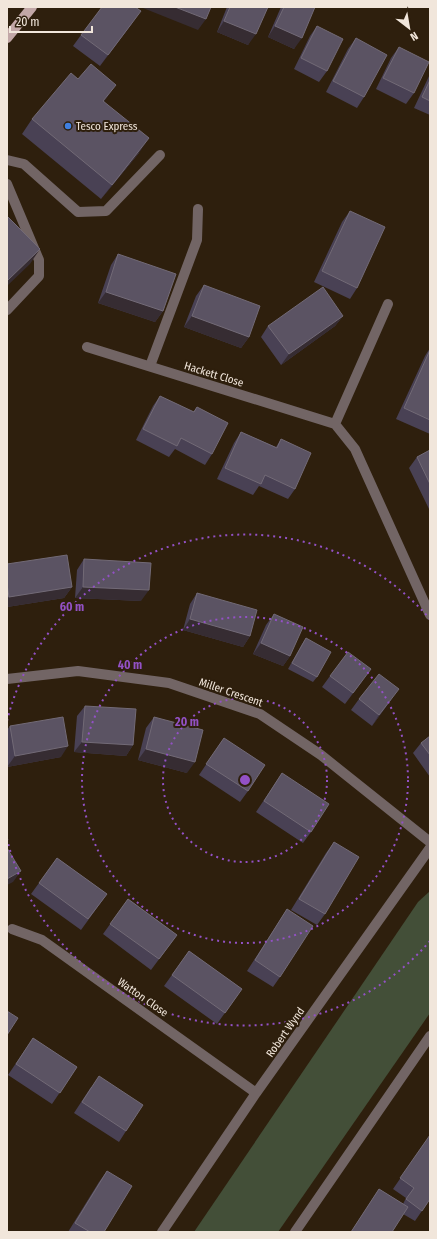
<svg xmlns="http://www.w3.org/2000/svg" width="437" height="1239" viewBox="0 0 437 1239" font-family="'Fira Sans Condensed',sans-serif">
	<rect width="100%" height="100%" fill="#2e1f0d"/>
	<path fill="#434f38" d="M 430,891 L 430,1013 L 278,1232 L 194,1232 L 418,902 Z"/>
	<g fill="none" stroke-linecap="round" stroke-linejoin="round">
		<path stroke="#726565" stroke-width="10" d="M 7,160 L 24,164 L 78,212 L 106,211 L 160,155
			M 7,184 L 39,260 L 39,276 L 7,310
			M 150,366 L 197,240 L 198,209"/>
		<path stroke="#726565" stroke-width="10" d="M 87,347 L 335,424 L 355,449 L 430,615
			M 335,424 L 388,304
			M 7,679 L 78,671 L 169,683 L 260,714 L 321,755 L 430,842
			M 12,929 L 42,940 L 256,1093
			M 162,1232 L 256,1093 L 430,848
			M 295,1232 L 430,1036"/>
		<path stroke="#c2a7a7" stroke-width="10" d="M 7,38 L 32,7"/>
	</g>
	<path fill="#494154" d="M 227,7 L 268,7 L 248,45 L 217,32 Z
		M 281,7 L 315,7 L 294,49 L 268,37 Z
		M 133,22 L 100,66 L 73,46 L 81,35 Z
		M 317,26 L 327,71 L 319,82 L 294,69 L 310,36 Z
		M 356,38 L 364,97 L 357,108 L 326,92 L 348,49 Z
		M 399,47 L 414,93 L 406,104 L 376,89 L 391,58 Z
		M 430,74 L 430,115 L 414,108 Z
		M 78,79 L 104,101 L 139,153 L 101,199 L 22,134 L 32,119 Z
		M 350,211 L 357,288 L 350,299 L 314,282 L 342,222 Z
		M 118,254 L 163,311 L 155,322 L 98,303 L 111,265 Z
		M 204,285 L 249,337 L 241,348 L 184,327 L 196,296 Z
		M 343,316 L 335,326 L 281,365 L 261,337 L 268,326 Z
		M 430,348 L 430,434 L 396,419 L 425,356 Z
		M 160,396 L 193,412 L 197,407 L 212,454 L 205,465 L 175,449 L 169,457 L 136,440 L 153,406 Z
		M 241,432 L 276,447 L 281,439 L 295,489 L 288,499 L 259,486 L 253,495 L 217,479 L 234,443 Z
		M 430,450 L 430,511 L 409,468 L 417,457 Z
		M 84,559 L 141,601 L 75,598 L 77,570 Z
		M 7,564 L 72,587 L 64,598 L 7,607 Z
		M 197,593 L 250,636 L 243,647 L 183,630 L 190,604 Z
		M 274,614 L 290,656 L 283,666 L 253,654 L 266,625 Z
		M 306,638 L 317,677 L 313,682 L 288,669 L 302,644 Z
		M 330,676 L 363,680 L 345,704 L 322,687 Z
		M 359,699 L 391,700 L 372,726 L 351,710 Z
		M 85,706 L 133,745 L 126,756 L 74,752 L 77,716 Z
		M 154,717 L 187,773 L 138,760 L 146,728 Z
		M 10,726 L 61,757 L 7,767 L 7,730 Z
		M 430,736 L 430,777 L 413,753 L 421,743 Z
		M 224,738 L 248,791 L 240,802 L 199,775 Z
		M 282,773 L 311,832 L 303,843 L 256,812 Z
		M 334,842 L 325,914 L 317,925 L 291,910 L 326,853 Z
		M 57,858 L 107,894 L 81,930 L 31,894 Z
		M 128,899 L 177,935 L 151,970 L 103,934 Z
		M 287,909 L 280,977 L 273,987 L 247,971 Z
		M 189,951 L 242,989 L 217,1024 L 164,986 Z
		M 33,1038 L 77,1067 L 52,1104 L 8,1075 Z
		M 91,1087 L 126,1131 L 119,1142 L 74,1113 Z
		M 430,1135 L 430,1199 L 415,1221 L 403,1214 L 392,1232 L 351,1232 L 379,1189 L 403,1204 L 406,1198 L 393,1189 Z
		M 107,1171 L 104,1232 L 68,1232 L 99,1182 Z"/>
	<path fill="#362c32" d="M 143,7 L 175,7 L 206,19 L 198,30 L 143,8 Z
		M 141,11 L 133,22 L 100,66 L 108,55 Z
		M 224,21 L 256,34 L 248,45 L 217,32 Z
		M 275,26 L 302,38 L 294,49 L 268,37 Z
		M 116,85 L 106,99 L 93,115 L 103,101 Z
		M 149,138 L 139,153 L 101,199 L 112,185 Z
		M 40,249 L 30,264 L 7,286 L 7,281 Z
		M 106,292 L 163,311 L 155,322 L 98,303 Z
		M 192,316 L 249,337 L 241,348 L 184,327 Z
		M 343,316 L 335,326 L 281,365 L 289,354 Z
		M 72,587 L 64,598 L 7,607 L 7,599 L 9,597 Z
		M 83,587 L 149,590 L 141,601 L 75,598 Z
		M 190,619 L 250,636 L 243,647 L 183,630 Z
		M 261,643 L 290,656 L 283,666 L 253,654 Z
		M 399,689 L 391,700 L 372,726 L 379,715 Z
		M 82,742 L 133,745 L 126,756 L 74,752 Z
		M 68,746 L 61,757 L 7,767 L 15,756 Z
		M 146,749 L 195,762 L 187,773 L 138,760 Z
		M 21,871 L 13,882 L 7,885 L 7,879 Z"/>
	<path fill="#5b5363" stroke="#726a76" d="M 102,7 L 135,7 L 141,11 L 108,55 L 81,35 Z
		M 175,7 L 211,7 L 206,19 Z
		M 230,7 L 268,7 L 256,34 L 224,21 Z
		M 284,7 L 315,7 L 302,38 L 275,26 Z
		M 317,26 L 343,39 L 327,71 L 301,58 Z
		M 356,38 L 387,55 L 364,97 L 333,81 Z
		M 399,47 L 429,62 L 414,93 L 383,78 Z
		M 91,64 L 116,85 L 103,101 L 149,138 L 112,185 L 32,119 L 71,73 L 78,79 Z
		M 430,80 L 430,101 L 422,97 Z
		M 350,211 L 385,227 L 357,288 L 322,271 Z
		M 7,216 L 40,249 L 7,281 Z
		M 118,254 L 176,274 L 163,311 L 106,292 Z
		M 204,285 L 260,306 L 249,337 L 192,316 Z
		M 323,287 L 343,316 L 289,354 L 268,326 Z
		M 430,350 L 430,420 L 404,408 Z
		M 160,396 L 194,412 L 197,407 L 228,423 L 212,454 L 181,438 L 177,446 L 143,429 Z
		M 241,432 L 277,448 L 281,439 L 311,453 L 295,489 L 265,475 L 261,484 L 225,468 Z
		M 430,450 L 430,484 L 417,457 Z
		M 67,555 L 72,587 L 9,597 L 7,584 L 7,564 Z
		M 84,559 L 151,563 L 149,590 L 83,587 Z
		M 197,593 L 257,610 L 250,636 L 190,619 Z
		M 274,614 L 303,627 L 290,656 L 261,643 Z
		M 306,638 L 331,652 L 317,677 L 292,663 Z
		M 348,652 L 371,669 L 353,693 L 330,676 Z
		M 379,674 L 399,689 L 379,715 L 359,699 Z
		M 85,706 L 136,709 L 133,745 L 82,742 Z
		M 63,717 L 68,746 L 15,756 L 10,726 Z
		M 154,717 L 203,730 L 195,762 L 146,749 Z
		M 430,736 L 430,755 L 421,743 Z
		M 224,738 L 265,765 L 248,791 L 206,764 Z
		M 282,773 L 329,804 L 311,832 L 264,801 Z
		M 334,842 L 359,857 L 325,914 L 299,899 Z
		M 7,848 L 21,871 L 7,879 Z
		M 57,858 L 107,894 L 88,919 L 39,883 Z
		M 128,899 L 177,935 L 159,959 L 110,924 Z
		M 287,909 L 313,926 L 280,977 L 255,960 Z
		M 189,951 L 242,989 L 225,1013 L 172,975 Z
		M 7,1011 L 18,1018 L 7,1035 Z
		M 33,1038 L 77,1067 L 60,1093 L 16,1064 Z
		M 99,1076 L 143,1105 L 126,1131 L 82,1102 Z
		M 430,1135 L 430,1199 L 422,1211 L 406,1199 L 414,1188 L 400,1178 Z
		M 107,1171 L 132,1186 L 104,1232 L 90,1232 L 75,1223 Z
		M 379,1189 L 408,1207 L 392,1232 L 351,1232 Z"/>
	<g fill="none" stroke="#9351c5" stroke-width="2" stroke-dasharray="2 4">
		<circle cx="245" cy="780" r="82"/>
		<circle cx="245" cy="780" r="163"/>
		<path d="M430 941A245 245 0 0 1 7 839M7 721A245 245 0 0 1 430 619"/>
	</g>
	<circle fill="#3f7fe0" stroke="#2e1f0d" stroke-width="1.5" cx="68" cy="126" r="4"/>
	<g text-anchor="middle" stroke-width="4" stroke-linejoin="round" paint-order="stroke">
		<g font-size="11" fill="#f1e6db" stroke="#2e1f0d" text-anchor="start">
			<text x="76" y="130">Tesco Express</text>
		</g>
		<g font-size="11" fill="#f1e6db" stroke="#2e1f0d">
			<text transform="translate(214 374) rotate(17)" y="4">Hackett Close</text>
			<text transform="translate(231 692) rotate(19)" y="4">Miller Crescent</text>
			<text transform="translate(143 997) rotate(35)" y="4">Watton Close</text>
			<text transform="translate(285 1032) rotate(-55)" y="4">Robert Wynd</text>
		</g>
	</g>
	<circle cx="245" cy="780" r="6" fill="#9351c5" stroke="#2e1f0d" stroke-width="2"/>
	<g font-size="12" text-anchor="middle" font-weight="bold" fill="#9351c5" stroke="#2e1f0d" stroke-width="4" stroke-linejoin="round" paint-order="stroke">
		<text x="72" y="611">60 m</text>
		<text x="130" y="669">40 m</text>
		<text x="187" y="726">20 m</text>
	</g>
	<rect width="437" height="1239" fill="none" stroke="#f1e6db" stroke-width="16"/>
	<g transform="translate(409 28) rotate(149)" stroke="#2e1f0d" stroke-width="3" paint-order="stroke">
	<path d="M0-3L7 15L0 10L-7 15Z" fill="#f1e6db"/>
	<text y="-6" font-size="11" font-weight="bold" text-anchor="middle" fill="#f1e6db">N</text>
	</g>
	<path d="M10 26v6h82v-6" fill="none" stroke="#f1e6db" stroke-width="2"/>
	<text x="16" y="26" font-size="12" fill="#f1e6db" stroke="#2e1f0d" stroke-width="3" paint-order="stroke">20 m</text>
</svg>
